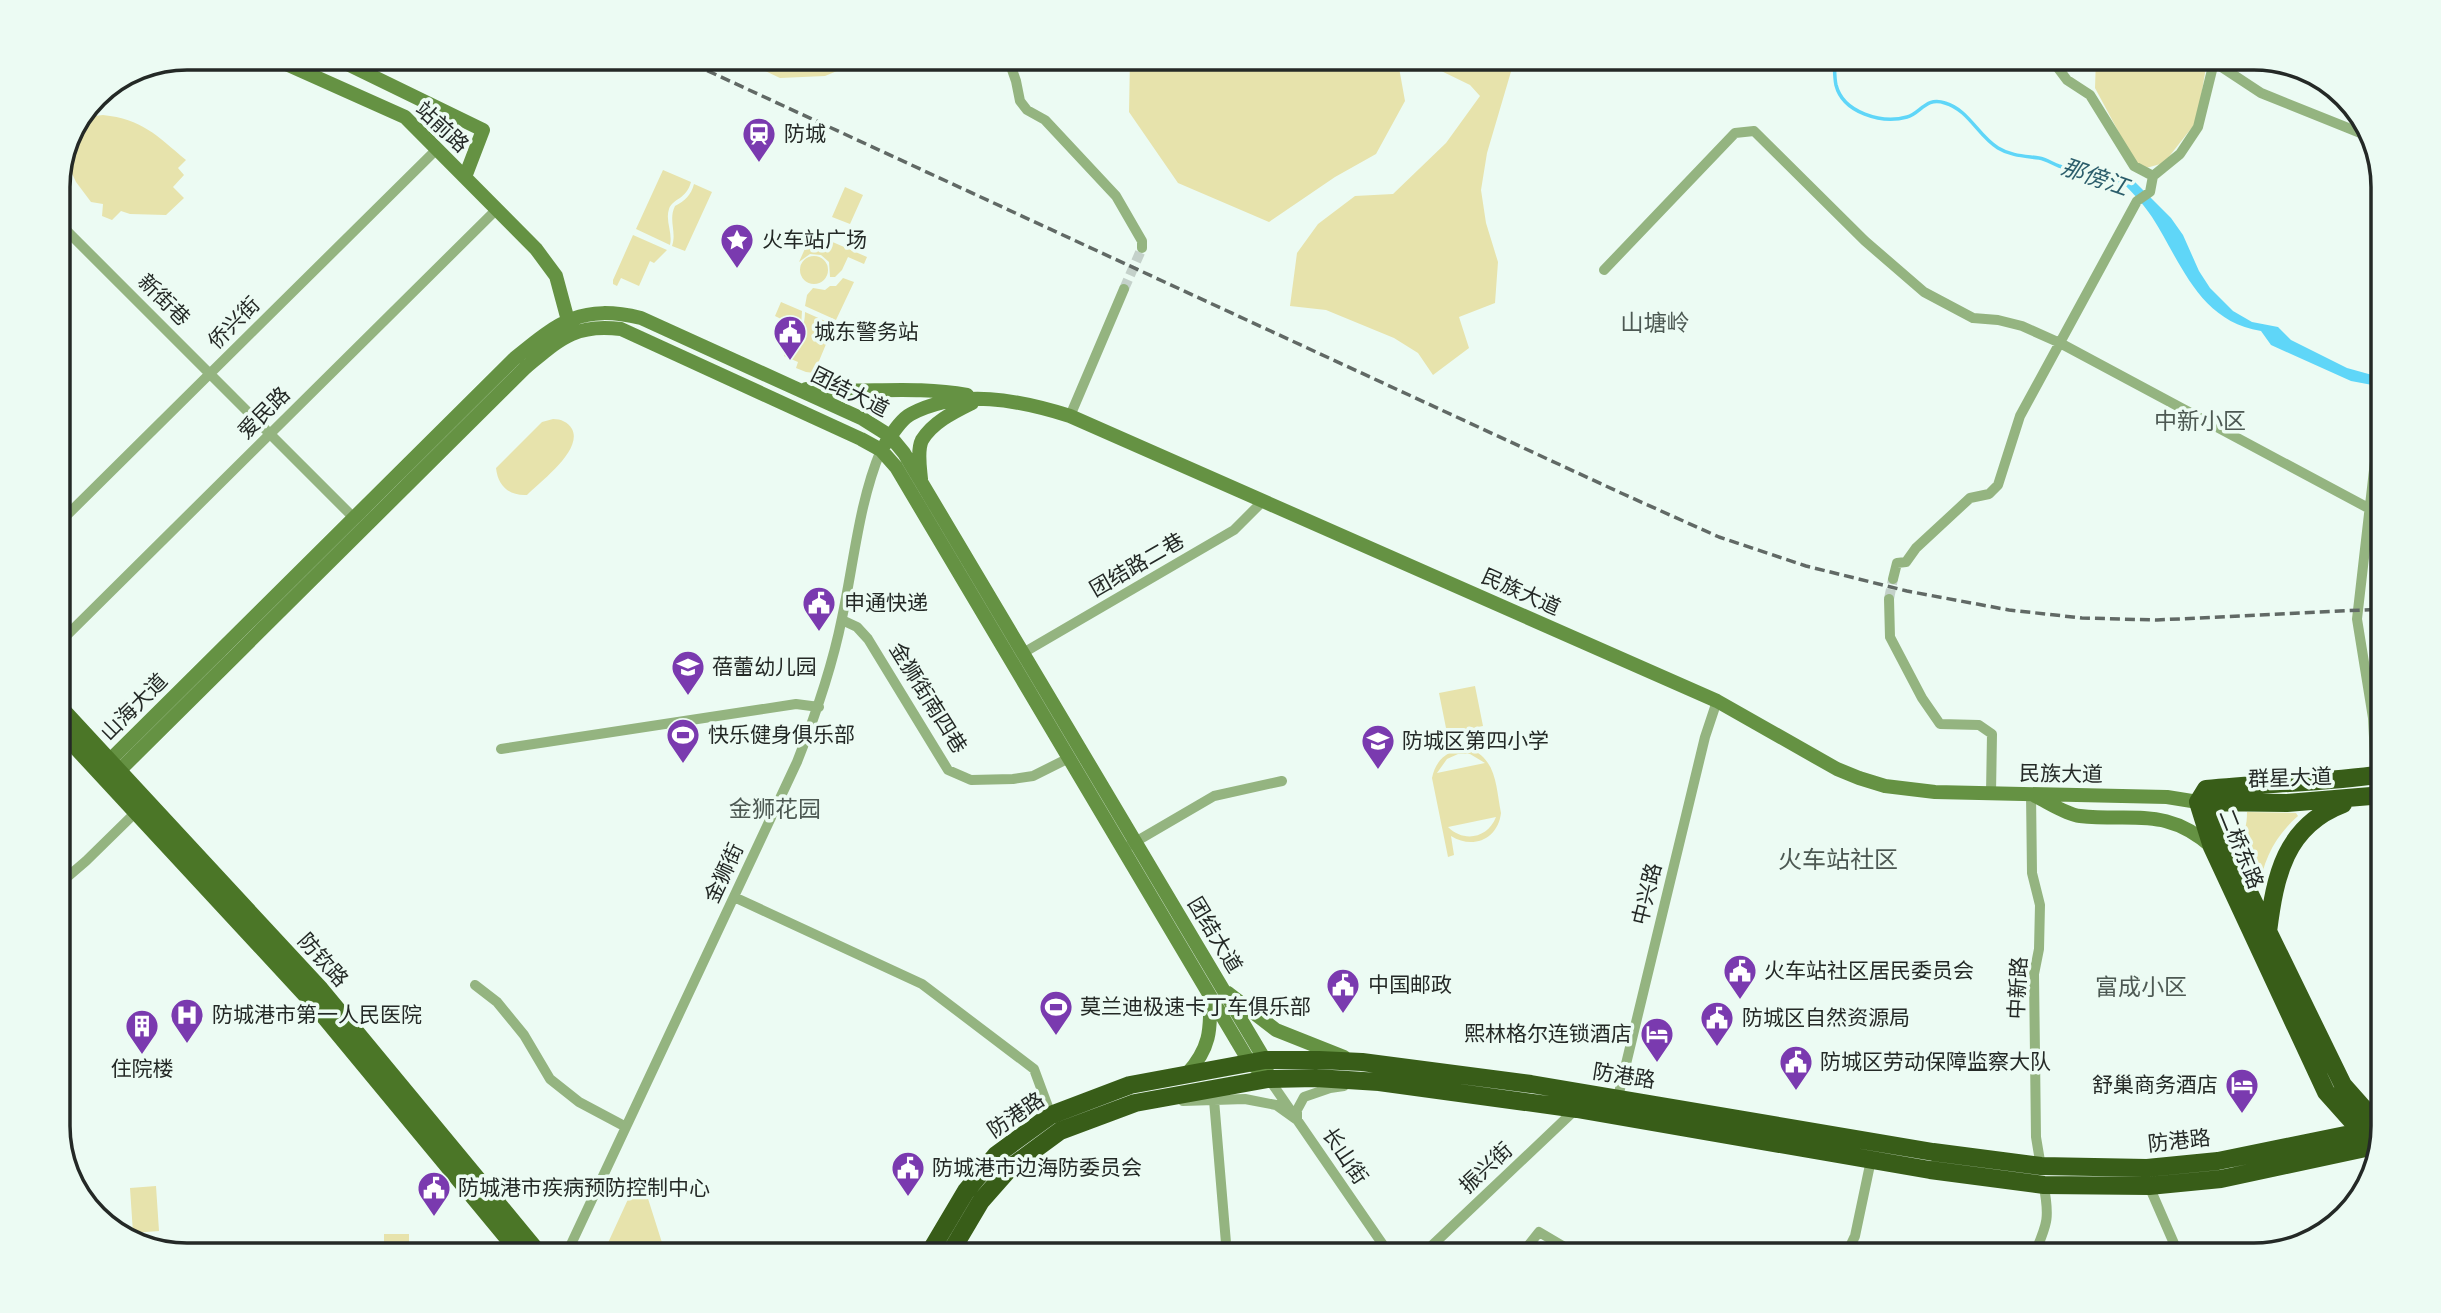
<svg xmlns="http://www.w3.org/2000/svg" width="2441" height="1313" viewBox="0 0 2441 1313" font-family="'Asap Condensed','Noto Sans SC',sans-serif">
	<rect width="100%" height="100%" fill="#ecfbf3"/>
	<path fill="#e7e3ac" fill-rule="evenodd" d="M 738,58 L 868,58 L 825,76 L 780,78 Z
		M 1130,58 L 1392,58 L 1398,62 L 1405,101 L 1376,154 L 1335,177 L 1269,222 L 1178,183 L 1129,112 Z
		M 1425,58 L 1515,58 L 1487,153 L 1481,190 L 1486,223 L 1498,262 L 1495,303 L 1459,317 L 1469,348 L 1433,375 L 1418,353 L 1394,338 L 1326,310 L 1290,306 L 1297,253 L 1318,224 L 1355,196 L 1393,194 L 1446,143 L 1480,96 L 1470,85 L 1429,65 Z
		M 2096,58 L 2180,58 L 2206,67 L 2197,121 L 2164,163 L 2139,170 L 2095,88 Z
		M 103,115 C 142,119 156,135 186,160 L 178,168 L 184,175 L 173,187 L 184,198 L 166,215 L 130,214 L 121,211 L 112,220 L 102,216 L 103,204 L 91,202 L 76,182 L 66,161 L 86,117 Z
		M 663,170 L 691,182 C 686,200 673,198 669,209 C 665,221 673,233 670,245 L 636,229 Z
		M 694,184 L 712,192 L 685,251 L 672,246 C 677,232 668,220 675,206 C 685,201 691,195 694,184 Z
		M 845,187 L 863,195 L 850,224 L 832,217 Z
		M 812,233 L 867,257 L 864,264 L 848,257 L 842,270 L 835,277 L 830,277 L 829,262 L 821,255 L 810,254 L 799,262 Z
		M 633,235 L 667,250 L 654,263 L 650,261 L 639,286 L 621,278 L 617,286 L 613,284 L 613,280 Z
		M800 270a14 14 0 1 1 28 0a14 14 0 1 1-28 0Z
		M 843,278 L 854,282 L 836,320 L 805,306 L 807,295 L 813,288 L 825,290 L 830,286 L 836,286 Z
		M 781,302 L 802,311 L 801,327 L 784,346 L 777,343 L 787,322 L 775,316 Z
		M 805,312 L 834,325 L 814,373 L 806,372 L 796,368 L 798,362 L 784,356 C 792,336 805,335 805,312 Z
		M 553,419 C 561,419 568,422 572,429 C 583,450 541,481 527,495 C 509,496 498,486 496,468 L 542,422 Z
		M 1475,686 L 1483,726 L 1447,733 L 1439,693 Z
		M 1470,749 C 1497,759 1496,788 1501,813 C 1498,839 1473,850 1451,836 L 1454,855 L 1448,857 L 1432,778 C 1436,758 1450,748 1470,749 ZM 1458,754 L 1470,754 L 1485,763 L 1437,773 L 1447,759 ZM 1496,817 C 1488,838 1464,843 1448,827 Z
		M 2247,812 L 2296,813 L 2298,816 C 2275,836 2263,860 2259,890 L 2257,891 L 2233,842 C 2245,835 2247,826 2247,812 Z
		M 641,1182 L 644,1186 L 664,1249 L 663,1255 L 606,1255 L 607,1245 L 635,1184 Z
		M 156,1186 L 159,1231 L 133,1233 L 130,1188 Z
		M 384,1234 L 409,1234 L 409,1255 L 384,1255 Z"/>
	<path fill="#5fd6f8" d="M 2116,176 L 2133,180 L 2171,218 L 2183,235 L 2199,271 L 2210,288 L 2233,311 L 2252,322 L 2278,327 L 2291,340 L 2347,368 L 2383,378 L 2383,387 L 2351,381 L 2271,345 L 2261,331 C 2199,321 2182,264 2152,217 C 2142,202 2129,189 2116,176 Z"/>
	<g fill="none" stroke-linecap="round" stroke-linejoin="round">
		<path stroke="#5fd6f8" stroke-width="3.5" d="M 1834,58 C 1835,66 1834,76 1836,85 C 1843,113 1882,124 1907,117 C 1920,114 1926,96 1945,103 C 1969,110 1978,136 1998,148 C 2011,156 2025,156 2039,158 C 2046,159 2053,164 2059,166 C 2082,173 2105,175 2127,185"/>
		<path stroke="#c4d1ca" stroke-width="10" stroke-dasharray="10 5" stroke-linecap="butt" d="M 1124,289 L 1142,248
			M 1889,599 L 1893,579"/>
		<path stroke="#94b480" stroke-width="10" d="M 1008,58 L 1016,81 L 1020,101 L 1027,110 L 1045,120 L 1116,196 L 1142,241 L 1142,248
			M 2056,58 L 2058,68 L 2067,80 L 2090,95 L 2134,166 L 2153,176
			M 58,235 L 65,229 L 354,518
			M 1604,270 L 1735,133 L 1754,131 L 1865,241 L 1924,292 L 1973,318 L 1998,320 L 2022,326 L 2060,343 L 2370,509
			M 1070,416 L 1124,289
			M 58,524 L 437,149
			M 1893,579 L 1897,563 L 1906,562 L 1916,548 L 1970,498 L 1989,494 L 1998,485 L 2020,416 L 2137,201 L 2150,192 L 2153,176 L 2180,154 L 2198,127 L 2214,62 L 2261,93 L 2368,136
			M 1889,599 L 1890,637 L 1922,698 L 1940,724 L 1979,725 L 1992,734 L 1991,793
			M 842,620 L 857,627 L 868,639 L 948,770 L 971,780 L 1013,779 L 1033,776 L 1069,758
			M 58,644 L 497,209
			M 1023,653 L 1234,530 L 1263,501
			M 501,749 L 796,704 L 819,707
			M 2376,775 L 2373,718 L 2357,619 L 2381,409
			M 2031,794 L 2032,873 L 2040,905 L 2039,949 L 2034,974 L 2036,1137 L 2041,1167
			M 1130,845 L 1214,796 L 1282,781
			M 58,885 L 86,861 L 136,812
			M 734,897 L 922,984 L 1034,1069 L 1051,1115
			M 475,985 L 497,1002 L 524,1035 L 550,1079 L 579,1102 L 626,1127
			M 1269,1079 L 1390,1255
			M 1618,1097 L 1705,737 L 1717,701
			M 1214,1100 L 1227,1255
			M 1183,1101 L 1245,1099 L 1276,1105 L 1297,1120 L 1297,1110 L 1304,1097 L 1330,1088 L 1344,1086
			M 2149,1186 L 2179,1255
			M 566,1255 L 797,762 C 816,714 832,668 842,618 C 854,562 859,502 881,450
			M 1422,1255 L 1576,1109
			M 1521,1255 L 1539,1232 L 1578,1255
			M 1846,1255 L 1855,1236 L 1871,1160
			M 2034,1255 C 2048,1223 2050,1217 2043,1182"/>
		<path stroke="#659243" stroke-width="14" d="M 273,58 L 405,117 L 536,249 L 556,276 L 570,328
			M 335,58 L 483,130 L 465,177
			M 806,389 C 860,394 914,385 967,395
			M 886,443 C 892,434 901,419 911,414 C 961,388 1019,400 1070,416 L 1717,701 L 1837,769 L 1859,778 L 1885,786 L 1935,792 L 2167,797 L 2198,802
			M 921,479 C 920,468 917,450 922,440 C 933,422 954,412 972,403
			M 106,769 L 109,761 L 515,358 C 560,321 582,304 641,318 L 863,419 L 890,436 L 904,453 L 1265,1060 L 1268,1079
			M 108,775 L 119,771 L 525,368 C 559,340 574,323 621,329 L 861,439 L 881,450 L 896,467 L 1250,1063 L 1258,1069
			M 2035,796 C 2048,802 2065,814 2080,816 C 2134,822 2166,806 2212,847
			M 1228,993 L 1276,1030 L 1344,1057
			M 1187,1074 C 1210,1048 1211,1031 1210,996"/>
		<path stroke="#4b7627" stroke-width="16" d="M 58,705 L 321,989 L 541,1255
			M 58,728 L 310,1000 L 521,1255"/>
		<path stroke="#385d18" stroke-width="18" d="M 2206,789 L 2198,802 L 2212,847 L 2326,1092 L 2368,1139
			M 2206,789 L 2224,841 L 2343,1085 L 2382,1129
			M 2206,789 C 2265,783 2324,783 2383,774
			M 2202,802 L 2287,803 L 2383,795
			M 2268,932 C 2275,876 2285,826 2343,804
			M 928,1255 L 966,1191 L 996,1155 L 1051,1115 L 1130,1085 L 1265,1060 L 1319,1060 L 1362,1062 L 1531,1084 L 1933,1152 L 2041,1166 L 2147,1168 L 2218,1161 L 2360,1132 L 2381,1134
			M 949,1255 L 981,1201 L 1011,1167 L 1060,1131 L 1135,1103 L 1268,1079 L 1316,1078 L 1379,1082 L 1577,1109 L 1930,1170 L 2044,1185 L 2149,1186 L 2221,1179 L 2375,1146 L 2379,1142"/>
		<path stroke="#616965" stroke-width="3.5" stroke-dasharray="10 5" stroke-linecap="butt" d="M 680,58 L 1621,493 L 1719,537 L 1806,566 L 1907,591 L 2009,610 L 2082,618 L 2157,620 L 2383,609"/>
	</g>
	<defs>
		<symbol id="station-pin" viewBox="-11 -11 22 30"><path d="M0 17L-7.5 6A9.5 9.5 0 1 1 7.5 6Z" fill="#7a3aaf" stroke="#ecfbf3"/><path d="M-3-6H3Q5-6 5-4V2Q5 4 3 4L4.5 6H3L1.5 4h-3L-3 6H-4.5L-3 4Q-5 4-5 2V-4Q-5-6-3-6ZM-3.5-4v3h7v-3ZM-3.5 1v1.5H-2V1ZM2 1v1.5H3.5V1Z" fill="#fff"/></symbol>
		<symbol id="sight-pin" viewBox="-11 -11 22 30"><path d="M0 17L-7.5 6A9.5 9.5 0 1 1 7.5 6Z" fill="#7a3aaf" stroke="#ecfbf3"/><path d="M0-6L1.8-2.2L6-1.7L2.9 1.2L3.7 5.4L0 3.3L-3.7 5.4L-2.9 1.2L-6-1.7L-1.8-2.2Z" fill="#fff"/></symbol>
		<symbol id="civic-pin" viewBox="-11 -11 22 30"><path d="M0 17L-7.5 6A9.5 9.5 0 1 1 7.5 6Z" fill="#7a3aaf" stroke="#ecfbf3"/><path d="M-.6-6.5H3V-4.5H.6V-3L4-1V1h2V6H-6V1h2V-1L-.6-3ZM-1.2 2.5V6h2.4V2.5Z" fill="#fff"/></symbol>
		<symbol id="school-pin" viewBox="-11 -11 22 30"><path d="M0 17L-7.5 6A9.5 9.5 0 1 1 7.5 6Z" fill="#7a3aaf" stroke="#ecfbf3"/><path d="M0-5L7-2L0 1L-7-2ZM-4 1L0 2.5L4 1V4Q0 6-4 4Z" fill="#fff"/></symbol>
		<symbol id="stadium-pin" viewBox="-11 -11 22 30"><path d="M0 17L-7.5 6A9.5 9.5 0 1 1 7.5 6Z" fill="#7a3aaf" stroke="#ecfbf3"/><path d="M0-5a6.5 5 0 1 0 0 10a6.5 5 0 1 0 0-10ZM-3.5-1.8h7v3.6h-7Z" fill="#fff"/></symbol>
		<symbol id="hospital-pin" viewBox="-11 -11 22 30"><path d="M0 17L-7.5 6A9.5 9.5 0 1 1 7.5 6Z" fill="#7a3aaf" stroke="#ecfbf3"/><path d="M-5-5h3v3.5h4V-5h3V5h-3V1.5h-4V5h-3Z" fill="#fff"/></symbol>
		<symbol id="building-pin" viewBox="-11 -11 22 30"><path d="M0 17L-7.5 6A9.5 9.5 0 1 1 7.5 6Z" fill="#7a3aaf" stroke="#ecfbf3"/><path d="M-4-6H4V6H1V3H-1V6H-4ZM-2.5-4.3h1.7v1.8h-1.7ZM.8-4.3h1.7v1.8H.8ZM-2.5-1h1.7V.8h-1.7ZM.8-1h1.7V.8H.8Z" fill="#fff"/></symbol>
		<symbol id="hotel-pin" viewBox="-11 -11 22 30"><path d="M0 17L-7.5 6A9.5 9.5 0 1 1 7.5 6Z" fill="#7a3aaf" stroke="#ecfbf3"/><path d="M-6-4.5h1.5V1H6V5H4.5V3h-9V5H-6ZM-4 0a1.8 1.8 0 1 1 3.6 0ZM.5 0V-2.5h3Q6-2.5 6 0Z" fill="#fff"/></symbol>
	</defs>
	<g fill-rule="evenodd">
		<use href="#station-pin" x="740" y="115" width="38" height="52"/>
		<use href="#sight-pin" x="718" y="221" width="38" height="52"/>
		<use href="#civic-pin" x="771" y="313" width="38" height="52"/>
		<use href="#civic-pin" x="800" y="584" width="38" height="52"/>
		<use href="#school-pin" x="669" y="648" width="38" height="52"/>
		<use href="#stadium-pin" x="664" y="716" width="38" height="52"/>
		<use href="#school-pin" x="1359" y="722" width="38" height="52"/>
		<use href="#civic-pin" x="1721" y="952" width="38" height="52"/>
		<use href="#civic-pin" x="1324" y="966" width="38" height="52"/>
		<use href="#stadium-pin" x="1037" y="988" width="38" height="52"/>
		<use href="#hospital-pin" x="168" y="996" width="38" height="52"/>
		<use href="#civic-pin" x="1698" y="999" width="38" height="52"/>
		<use href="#building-pin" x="123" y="1007" width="38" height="52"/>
		<use href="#hotel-pin" x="1638" y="1015" width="38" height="52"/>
		<use href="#civic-pin" x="1777" y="1043" width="38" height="52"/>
		<use href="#hotel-pin" x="2223" y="1066" width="38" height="52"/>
		<use href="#civic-pin" x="889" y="1149" width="38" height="52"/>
		<use href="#civic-pin" x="415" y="1169" width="38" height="52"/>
	</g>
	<g text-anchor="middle" stroke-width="7" stroke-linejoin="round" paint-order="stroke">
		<g font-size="21" fill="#242926" stroke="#ecfbf3">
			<text transform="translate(442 127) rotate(43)" y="7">站前路</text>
			<text transform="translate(164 300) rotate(45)" y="7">新街巷</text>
			<text transform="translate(234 323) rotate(-45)" y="7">侨兴街</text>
			<text transform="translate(850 392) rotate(27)" y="7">团结大道</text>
			<text transform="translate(264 413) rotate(-45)" y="7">爱民路</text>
			<text transform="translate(1137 565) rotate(-30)" y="7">团结路二巷</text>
			<text transform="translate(1521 592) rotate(24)" y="7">民族大道</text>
			<text transform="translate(928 698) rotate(58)" y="7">金狮街南四巷</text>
			<text transform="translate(134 707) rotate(-45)" y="7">山海大道</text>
			<text transform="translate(2061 774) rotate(1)" y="7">民族大道</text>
			<text transform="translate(2290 778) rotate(-2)" y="7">群星大道</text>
			<text transform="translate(2241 849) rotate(68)" y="7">二桥东路</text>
			<text transform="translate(724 873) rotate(-65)" y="7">金狮街</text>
			<text transform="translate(1647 894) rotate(-76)" y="7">中兴路</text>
			<text transform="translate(1215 935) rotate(59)" y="7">团结大道</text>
			<text transform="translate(323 960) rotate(48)" y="7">防钦路</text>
			<text transform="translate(2018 988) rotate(-87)" y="7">中新路</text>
			<text transform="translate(1624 1076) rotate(9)" y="7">防港路</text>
			<text transform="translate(1016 1115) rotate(-34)" y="7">防港路</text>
			<text transform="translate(2179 1141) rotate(-6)" y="7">防港路</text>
			<text transform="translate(1345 1156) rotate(56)" y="7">长山街</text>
			<text transform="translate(1486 1168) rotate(-43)" y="7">振兴街</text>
		</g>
		<g font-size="21" fill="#242926" stroke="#ecfbf3" text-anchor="start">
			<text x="784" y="141">防城</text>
			<text x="762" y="247">火车站广场</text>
			<text x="814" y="339">城东警务站</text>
			<text x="844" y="610">申通快递</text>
			<text x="712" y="674">蓓蕾幼儿园</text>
			<text x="708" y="742">快乐健身俱乐部</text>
			<text x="1402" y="748">防城区第四小学</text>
			<text x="1764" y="978">火车站社区居民委员会</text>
			<text x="1368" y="992">中国邮政</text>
			<text x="1080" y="1014">莫兰迪极速卡丁车俱乐部</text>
			<text x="212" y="1022">防城港市第一人民医院</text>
			<text x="1742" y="1025">防城区自然资源局</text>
			<text x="1632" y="1041" text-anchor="end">熙林格尔连锁酒店</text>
			<text x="1820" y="1069">防城区劳动保障监察大队</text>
			<text x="142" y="1076" text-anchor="middle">住院楼</text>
			<text x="2218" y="1092" text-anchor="end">舒巢商务酒店</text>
			<text x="932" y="1175">防城港市边海防委员会</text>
			<text x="458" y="1195">防城港市疾病预防控制中心</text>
		</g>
		<g font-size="23" font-style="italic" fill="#2b5d6b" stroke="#ecfbf3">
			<text transform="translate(2095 177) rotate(19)" y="8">那傍江</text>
		</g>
		<g font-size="23" fill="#4d5953" stroke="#ecfbf3">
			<text x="1655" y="331">山塘岭</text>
			<text x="2200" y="429">中新小区</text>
			<text x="775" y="817">金狮花园</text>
			<text x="2141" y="995">富成小区</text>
		</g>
		<g font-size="24" fill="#4d5953" stroke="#ecfbf3">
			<text x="1838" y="868">火车站社区</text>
		</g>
	</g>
	<path d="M0 0H2441V1313H0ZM187 70H2254A117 117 0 0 1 2371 187V1126A117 117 0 0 1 2254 1243H187A117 117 0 0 1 70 1126V187A117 117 0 0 1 187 70Z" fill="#ecfbf3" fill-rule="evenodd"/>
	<path fill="none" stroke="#242926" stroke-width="3.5" d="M187 70H2254A117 117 0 0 1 2371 187V1126A117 117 0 0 1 2254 1243H187A117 117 0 0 1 70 1126V187A117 117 0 0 1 187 70Z"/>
</svg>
